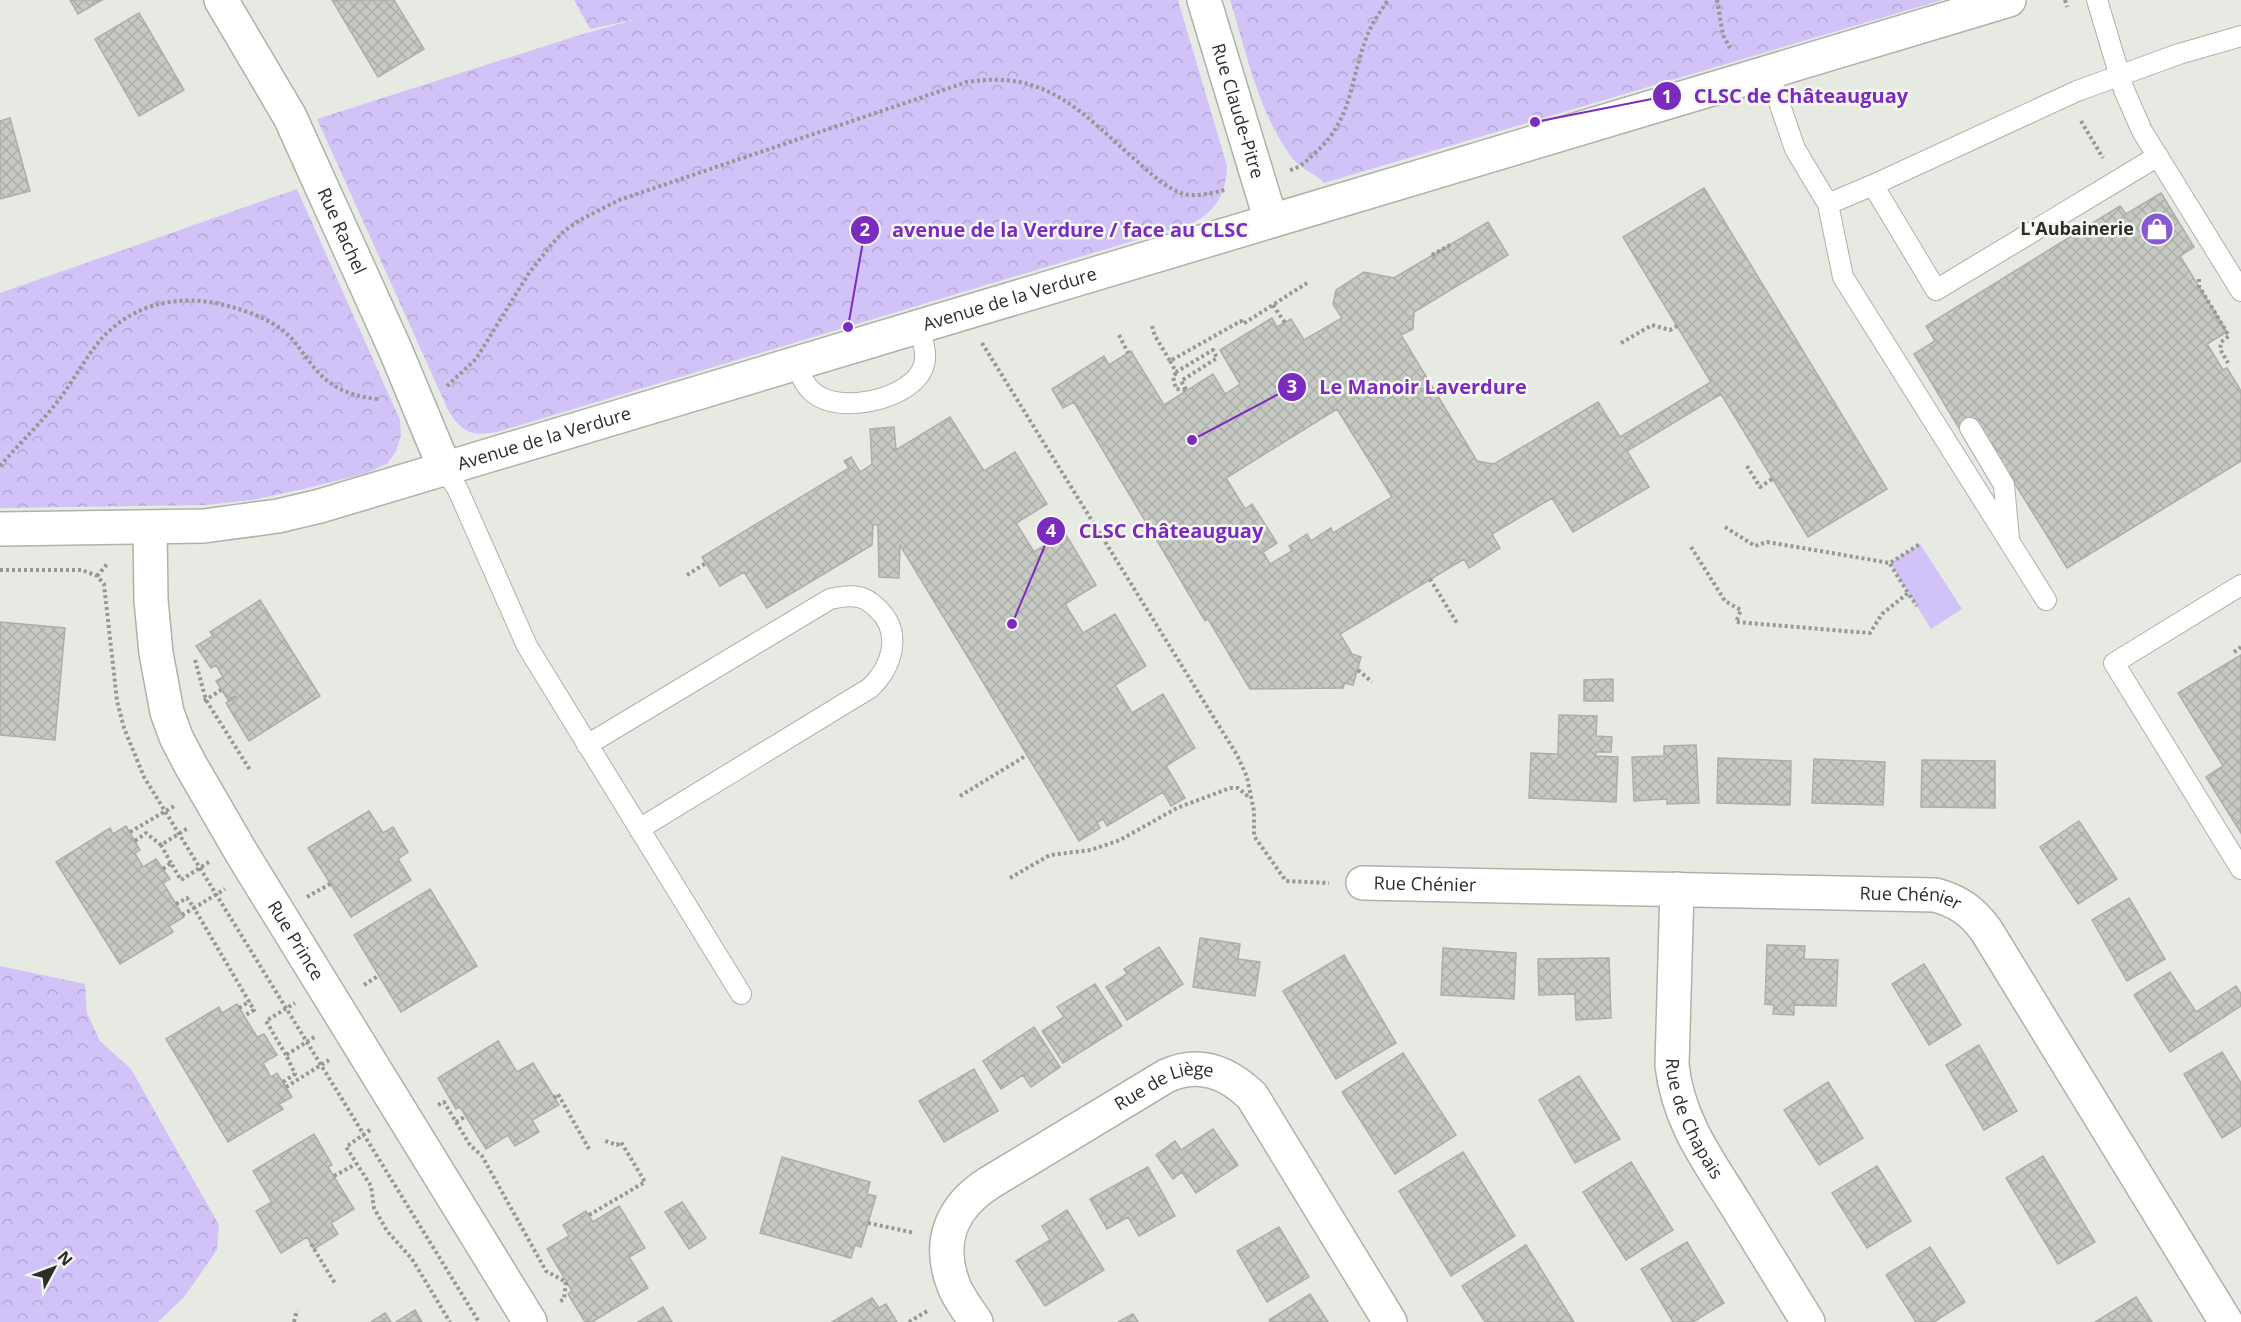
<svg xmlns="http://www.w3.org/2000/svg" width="2241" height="1322" viewBox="0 0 2241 1322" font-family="'Open Sans',sans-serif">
	<defs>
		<pattern id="forest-crowns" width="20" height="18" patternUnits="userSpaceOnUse" patternTransform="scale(1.5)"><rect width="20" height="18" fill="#d1c2f7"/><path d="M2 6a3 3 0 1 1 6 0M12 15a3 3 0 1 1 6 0" fill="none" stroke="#b4a7d4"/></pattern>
		<pattern id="building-cross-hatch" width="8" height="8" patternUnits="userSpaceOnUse" patternTransform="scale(1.5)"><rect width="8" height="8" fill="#c7c9c3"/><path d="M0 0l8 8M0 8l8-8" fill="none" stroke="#abada8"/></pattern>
	</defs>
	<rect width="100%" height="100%" fill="#e7eae3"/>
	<path fill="#d1c2f7" d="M 1920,544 L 1962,609 L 1931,629 L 1890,563 Z"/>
	<path fill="url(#forest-crowns)" d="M 574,0 L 1178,0 L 1227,166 C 1226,193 1217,210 1193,223 L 497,432 C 472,436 463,433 449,412 L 317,119 L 586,33 L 637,19 L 590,29 Z
		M 1230,0 L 1942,0 L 1324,183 C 1315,173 1303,171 1292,158 C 1258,112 1247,54 1230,0 Z
		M 297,189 L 400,420 L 401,436 L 396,451 L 388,463 L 367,473 L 308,488 L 252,500 L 206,505 L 0,508 L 0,293 Z
		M 0,966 L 85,984 L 87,1013 L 100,1041 L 131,1069 L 219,1225 L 217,1250 L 184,1297 L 158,1322 L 0,1322 Z"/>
	<path fill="url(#building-cross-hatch)" stroke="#acaea8" stroke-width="1.5" fill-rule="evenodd" d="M 70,0 L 102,0 L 78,14 Z
		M 332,0 L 394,0 L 424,49 L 378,77 Z
		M 139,13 L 184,90 L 139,116 L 95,39 Z
		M 10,118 L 30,191 L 0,199 L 0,121 Z
		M 1704,188 L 1887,489 L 1808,537 L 1721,394 L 1627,451 L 1649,487 L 1573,532 L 1552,498 L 1492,534 L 1500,548 L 1469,568 L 1464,559 L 1340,634 L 1352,654 L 1361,657 L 1353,685 L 1345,683 L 1343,688 L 1250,689 L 1208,619 L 1205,621 L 1074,402 L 1063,408 L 1052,389 L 1104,356 L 1109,365 L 1131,351 L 1164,405 L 1213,374 L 1225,394 L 1240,384 L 1220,350 L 1272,318 L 1277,327 L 1291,319 L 1304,340 L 1342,318 L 1333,304 L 1336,290 L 1364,272 L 1394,278 L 1488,222 L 1508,255 L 1414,312 L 1413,329 L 1401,335 L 1477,461 L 1494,464 L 1598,402 L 1620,437 L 1711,382 L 1623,237 ZM 1337,409 L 1392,497 L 1333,533 L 1331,528 L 1311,541 L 1307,534 L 1289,546 L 1292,551 L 1270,564 L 1263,552 L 1277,543 L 1252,504 L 1245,509 L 1226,478 Z
		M 2161,193 L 2194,247 L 2180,256 L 2227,332 L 2207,344 L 2223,370 L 2227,368 L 2241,391 L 2241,461 L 2067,568 L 1978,424 L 1962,433 L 1914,354 L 1935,341 L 1926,326 L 2120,206 L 2126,214 Z
		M 950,417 L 984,471 L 1015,452 L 1047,504 L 1016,523 L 1034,552 L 1065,533 L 1096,585 L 1065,604 L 1083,633 L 1115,614 L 1146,666 L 1115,685 L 1132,713 L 1163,694 L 1195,748 L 1166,766 L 1185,798 L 1171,806 L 1163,792 L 1107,826 L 1103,819 L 1097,823 L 1100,828 L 1079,841 L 900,545 L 899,578 L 879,577 L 878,525 L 873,525 L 872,545 L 767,608 L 744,572 L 720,586 L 702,557 L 849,468 L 844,461 L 851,457 L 860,472 L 872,464 L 870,429 L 894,427 L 896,450 Z
		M 260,600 L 320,696 L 249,741 L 226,703 L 236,697 L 235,696 L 228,700 L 216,681 L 223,677 L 216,665 L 211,668 L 196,646 L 213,636 L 210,632 Z
		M 0,622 L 65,628 L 55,740 L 0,735 Z
		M 2241,655 L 2241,833 L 2206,777 L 2223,766 L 2178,693 Z
		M 1613,679 L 1613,701 L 1584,701 L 1584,680 Z
		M 1559,715 L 1597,716 L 1596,736 L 1612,737 L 1611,752 L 1596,752 L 1596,756 L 1618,757 L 1616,802 L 1529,798 L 1531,753 L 1558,754 Z
		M 1696,745 L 1699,803 L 1667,804 L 1667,799 L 1634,801 L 1632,757 L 1664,756 L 1664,746 Z
		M 1718,758 L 1791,761 L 1790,805 L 1717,803 Z
		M 1814,759 L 1885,762 L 1883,805 L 1812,803 Z
		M 1922,760 L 1995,761 L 1995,808 L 1921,807 Z
		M 369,811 L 383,833 L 393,827 L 408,852 L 398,859 L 411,880 L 351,917 L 308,848 Z
		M 2079,821 L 2117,879 L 2078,904 L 2040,847 Z
		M 126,826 L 140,850 L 135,853 L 143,867 L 156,859 L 170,879 L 163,883 L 184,917 L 169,926 L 173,932 L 120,964 L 56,862 L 110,828 L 113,834 Z
		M 430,889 L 477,966 L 401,1012 L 354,935 Z
		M 2129,898 L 2165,959 L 2127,981 L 2092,920 Z
		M 1200,938 L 1240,944 L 1238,959 L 1260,962 L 1255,996 L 1193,987 Z
		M 1767,945 L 1805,946 L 1804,959 L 1838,960 L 1836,1006 L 1794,1005 L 1794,1015 L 1773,1014 L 1774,1005 L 1765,1004 Z
		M 1159,947 L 1183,984 L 1127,1020 L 1106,987 L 1127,974 L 1124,969 Z
		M 1443,948 L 1516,953 L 1514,999 L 1441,995 Z
		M 1344,955 L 1396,1043 L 1336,1079 L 1283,991 Z
		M 1609,958 L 1611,1018 L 1576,1020 L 1575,994 L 1539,995 L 1538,959 Z
		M 1924,964 L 1961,1025 L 1929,1045 L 1892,984 Z
		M 2170,972 L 2196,1012 L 2236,986 L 2241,994 L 2241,1006 L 2170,1052 L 2134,995 Z
		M 1095,984 L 1122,1026 L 1063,1063 L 1042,1031 L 1064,1017 L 1057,1007 Z
		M 237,1004 L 257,1037 L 264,1034 L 277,1055 L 263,1063 L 271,1077 L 277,1073 L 292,1097 L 279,1104 L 283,1109 L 228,1142 L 166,1039 L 219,1007 L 222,1013 Z
		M 1034,1027 L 1060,1067 L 1031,1087 L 1023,1075 L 1001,1089 L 983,1061 Z
		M 498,1041 L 517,1072 L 533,1063 L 559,1105 L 532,1120 L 539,1132 L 515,1146 L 508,1135 L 486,1149 L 460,1107 L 456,1109 L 438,1078 Z
		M 1979,1045 L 2017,1111 L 1984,1130 L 1946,1065 Z
		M 2222,1052 L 2241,1083 L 2241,1126 L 2222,1138 L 2184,1074 Z
		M 1403,1053 L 1456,1135 L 1395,1174 L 1342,1092 Z
		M 974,1069 L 998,1111 L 944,1142 L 919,1101 Z
		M 1579,1076 L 1620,1139 L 1575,1163 L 1539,1100 Z
		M 1828,1082 L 1863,1138 L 1819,1165 L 1784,1110 Z
		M 1213,1129 L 1238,1165 L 1196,1193 L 1182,1172 L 1173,1179 L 1156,1155 L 1175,1141 L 1181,1150 Z
		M 314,1134 L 332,1165 L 328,1167 L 354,1209 L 331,1223 L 338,1234 L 314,1249 L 307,1237 L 281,1253 L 256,1211 L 272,1202 L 253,1171 Z
		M 1463,1152 L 1515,1236 L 1451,1276 L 1399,1191 Z
		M 2043,1156 L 2095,1242 L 2058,1264 L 2006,1178 Z
		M 782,1157 L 870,1182 L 867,1194 L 876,1196 L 861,1247 L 855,1245 L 851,1258 L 760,1233 Z
		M 1631,1162 L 1673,1230 L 1626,1260 L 1583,1192 Z
		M 1877,1166 L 1911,1221 L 1867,1248 L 1832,1193 Z
		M 1148,1167 L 1175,1216 L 1139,1236 L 1128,1217 L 1107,1229 L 1090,1199 Z
		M 682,1202 L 706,1238 L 689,1249 L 665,1212 Z
		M 619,1206 L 645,1248 L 629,1257 L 648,1288 L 592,1322 L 585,1322 L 568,1294 L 572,1291 L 547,1249 L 569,1236 L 563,1225 L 586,1211 L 593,1222 Z
		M 1067,1210 L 1104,1270 L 1045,1306 L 1016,1261 L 1050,1240 L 1042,1226 Z
		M 1279,1227 L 1309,1277 L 1267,1302 L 1237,1251 Z
		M 1687,1242 L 1724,1303 L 1693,1322 L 1673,1322 L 1641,1269 Z
		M 1526,1245 L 1574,1322 L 1485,1322 L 1462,1286 Z
		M 1930,1247 L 1965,1302 L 1934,1322 L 1916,1322 L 1886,1275 Z
		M 1310,1294 L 1328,1322 L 1270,1322 L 1269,1320 Z
		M 2136,1297 L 2152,1322 L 2095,1322 Z
		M 872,1298 L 879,1308 L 886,1304 L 897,1322 L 832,1322 Z
		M 663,1307 L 672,1322 L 638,1322 Z
		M 415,1310 L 422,1322 L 396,1322 Z
		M 385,1313 L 391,1322 L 371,1322 Z
		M 1133,1314 L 1138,1322 L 1118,1322 Z"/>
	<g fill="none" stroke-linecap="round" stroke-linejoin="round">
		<defs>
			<path id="service" d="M 2097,0 L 2124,90 L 2142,131 L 2241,291
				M 1769,73 L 1795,149 L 1828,204 L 1873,185
				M 2158,156 L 1936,290 L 1873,185 L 2077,91 L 2179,54 L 2241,36
				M 1828,204 L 1843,277 L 2046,600
				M 797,364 C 802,378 806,390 820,397 C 848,413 922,397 925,359 C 926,349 922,337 919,328
				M 1970,428 L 2004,485 L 2009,539
				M 445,469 L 458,490 L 527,646 L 741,994
				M 2241,585 L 2114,663 L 2241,869
				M 587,745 L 830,599 C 839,597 849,595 858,597 C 866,598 873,604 878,609 C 903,633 892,667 870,688 L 639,829"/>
			<g id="minor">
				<path id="s1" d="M 221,0 L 290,117 L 395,349 L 445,469"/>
				<path id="s2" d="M 1204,0 L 1271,221"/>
				<path id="s3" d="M 150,528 L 151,600 L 156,653 L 167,712 L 176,737 L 190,764 L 241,852 L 530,1322"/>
				<path id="s4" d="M 1363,883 L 1935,895 C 1958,901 1972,911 1986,930 L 2226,1322"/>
				<path id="s5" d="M 1677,889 L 1672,1065 C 1678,1120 1707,1159 1736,1205 C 1760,1244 1784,1283 1808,1322"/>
				<path id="s6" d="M 976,1322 C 969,1311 959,1299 954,1286 C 937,1243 950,1208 989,1183 L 1166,1076 C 1199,1061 1227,1072 1252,1096 L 1390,1322"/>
			</g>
			<g id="tertiary">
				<path id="s7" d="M 0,529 L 204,526 L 278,516 L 320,506 L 2009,0"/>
			</g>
		</defs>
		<use href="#service" stroke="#afb1ab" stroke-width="22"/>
		<use href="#minor" stroke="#afb1ab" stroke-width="36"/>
		<use href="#tertiary" stroke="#afb1ab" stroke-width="36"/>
		<path stroke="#969893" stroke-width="4" stroke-dasharray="3 3" stroke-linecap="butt" d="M 1717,0 L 1723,35 L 1730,48
			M 2065,0 L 2067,7
			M 2081,121 L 2103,158
			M 1290,170 C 1301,167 1308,160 1316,152 C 1353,119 1350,79 1367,36 C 1372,23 1380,12 1388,0
			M 1432,255 L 1450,245
			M 2199,279 L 2199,286 L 2229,336 L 2221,342 L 2220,349 L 2228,363
			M 1273,305 L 1285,323
			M 1152,326 L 1155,336 L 1170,361 L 1241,321 L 1243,324 L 1307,283
			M 1119,335 L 1128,353
			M 982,343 L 1237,755 L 1247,777 L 1254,811 L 1254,836 L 1286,881 L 1329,883
			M 1621,343 L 1652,325 L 1670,330 L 1677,326
			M 1170,361 L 1176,372 L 1213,350 L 1217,358 L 1181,381 L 1187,391
			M 1176,373 L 1173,377 L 1176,389 L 1187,390
			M 447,386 L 476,359 L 529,273 L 552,244 L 564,231 L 580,220 L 619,200 L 967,82 C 1049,69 1082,114 1138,162 C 1151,174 1167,189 1184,194 C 1197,197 1212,193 1225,190
			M 0,466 C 20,443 43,421 61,397 C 75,378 87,355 103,337 C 135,303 180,294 224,305 C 245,310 270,319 286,333 C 297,343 303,354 312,365 C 329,387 351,397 379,399
			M 1747,466 L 1760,487 L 1772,479
			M 1725,527 L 1755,546 L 1767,542 L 1890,563 L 1920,544
			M 1691,547 L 1725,601 L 1741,610 L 1736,622 L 1870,633 L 1882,614 L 1908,593 L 1917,606
			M 1890,564 L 1908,593
			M 0,570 L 82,570 L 97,576 L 104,584 L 117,701 L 124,728 L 144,777 L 479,1322
			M 687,575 L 706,563
			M 97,576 L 108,563
			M 1430,579 L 1457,623
			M 2234,652 L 2241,647
			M 195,660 L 206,700 L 250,770
			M 1358,670 L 1372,682
			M 204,701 L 221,690
			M 960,796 L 1027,755
			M 130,832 L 176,805
			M 135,841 L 146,833 L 161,845
			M 171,863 L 161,845 L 188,828
			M 163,869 L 171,863 L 181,880 L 209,862
			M 1010,878 L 1050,855 L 1091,850 L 1120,840 L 1177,808 L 1230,788 L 1238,788 L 1250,798
			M 307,897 L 330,884
			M 176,904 L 187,898 L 194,908 L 225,889
			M 182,915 L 194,908 L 254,1010 L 244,1016
			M 364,985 L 378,976
			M 239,1008 L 250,1001
			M 286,1055 L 266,1021 L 295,1003
			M 283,1082 L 295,1074 L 286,1055 L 316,1036
			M 286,1087 L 329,1060
			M 554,1098 L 558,1094 L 589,1149
			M 438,1105 L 444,1102 L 470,1145 L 482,1156 L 546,1271 L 566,1282 L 564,1299 L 559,1302
			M 456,1122 L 466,1116
			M 370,1130 L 346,1147 L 371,1186 L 374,1208 L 387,1231 L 412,1259 L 450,1322
			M 334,1176 L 356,1164
			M 589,1215 L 645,1182 L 621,1142 L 617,1145 L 603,1140
			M 868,1223 L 915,1233
			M 311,1244 L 336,1285
			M 294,1322 L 297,1310
			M 909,1322 L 929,1310"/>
		<use href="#service" stroke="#fff" stroke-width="20"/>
		<use href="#minor" stroke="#fff" stroke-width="33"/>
		<use href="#tertiary" stroke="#fff" stroke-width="33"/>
	</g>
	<defs>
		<symbol id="shop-disc" viewBox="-11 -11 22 22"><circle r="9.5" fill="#875ad3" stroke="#f5f7f1"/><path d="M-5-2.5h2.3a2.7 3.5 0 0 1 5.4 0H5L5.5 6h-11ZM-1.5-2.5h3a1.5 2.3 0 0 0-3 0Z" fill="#fff"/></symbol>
	</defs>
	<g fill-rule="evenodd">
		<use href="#shop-disc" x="2138" y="210" width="38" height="38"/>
	</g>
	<g text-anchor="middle" stroke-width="5" stroke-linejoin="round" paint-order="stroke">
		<g font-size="18" fill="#2d2e2b" stroke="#f5f7f1">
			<text dy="6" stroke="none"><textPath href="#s2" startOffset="116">Rue Claude-Pitre</textPath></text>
			<text dy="6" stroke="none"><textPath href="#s1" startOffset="261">Rue Rachel</textPath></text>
			<text dy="6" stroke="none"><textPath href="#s7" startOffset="1042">Avenue de la Verdure</textPath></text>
			<text dy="6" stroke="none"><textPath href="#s7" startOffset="556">Avenue de la Verdure</textPath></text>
			<text dy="6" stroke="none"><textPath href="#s4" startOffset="62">Rue Chénier</textPath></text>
			<text dy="6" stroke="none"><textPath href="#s4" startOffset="548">Rue Chénier</textPath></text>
			<text dy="6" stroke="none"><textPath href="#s3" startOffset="448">Rue Prince</textPath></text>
			<text dy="6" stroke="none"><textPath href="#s6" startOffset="364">Rue de Liège</textPath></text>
			<text dy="6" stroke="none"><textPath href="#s5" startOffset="234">Rue de Chapais</textPath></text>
		</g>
		<g font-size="18" font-weight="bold" fill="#2d2e2b" stroke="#f5f7f1" text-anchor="end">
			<text x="2134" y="235">L'Aubainerie</text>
		</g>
	</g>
	<path fill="none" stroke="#7b2cbf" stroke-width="2" d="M1535 122L1667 96M848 327L865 230M1192 440L1292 387M1012 624L1051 531"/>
	<g fill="#7b2cbf" stroke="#f5f7f1" stroke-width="2">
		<circle cx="1535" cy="122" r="6"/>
		<circle cx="848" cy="327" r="6"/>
		<circle cx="1192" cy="440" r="6"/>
		<circle cx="1012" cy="624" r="6"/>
		<circle cx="1667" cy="96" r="15"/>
		<circle cx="865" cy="230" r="15"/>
		<circle cx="1292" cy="387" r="15"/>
		<circle cx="1051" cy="531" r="15"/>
	</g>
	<g font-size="18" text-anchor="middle" font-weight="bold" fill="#fff">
		<text x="1667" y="103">1</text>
		<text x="865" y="236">2</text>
		<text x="1292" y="393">3</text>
		<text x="1051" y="537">4</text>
	</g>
	<g font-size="20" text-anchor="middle" font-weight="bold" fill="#7b2cbf" stroke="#f5f7f1" stroke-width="5" stroke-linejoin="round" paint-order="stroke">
		<text x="1801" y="103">CLSC de Châteauguay</text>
		<text x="1070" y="237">avenue de la Verdure / face au CLSC</text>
		<text x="1423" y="394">Le Manoir Laverdure</text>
		<text x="1171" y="538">CLSC Châteauguay</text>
	</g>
	<g transform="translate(54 1268) rotate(49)" stroke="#f5f7f1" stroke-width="4.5" paint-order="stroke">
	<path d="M0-4.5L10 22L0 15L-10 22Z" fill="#2d2e2b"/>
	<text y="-9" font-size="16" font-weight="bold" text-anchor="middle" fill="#2d2e2b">N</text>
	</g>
</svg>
